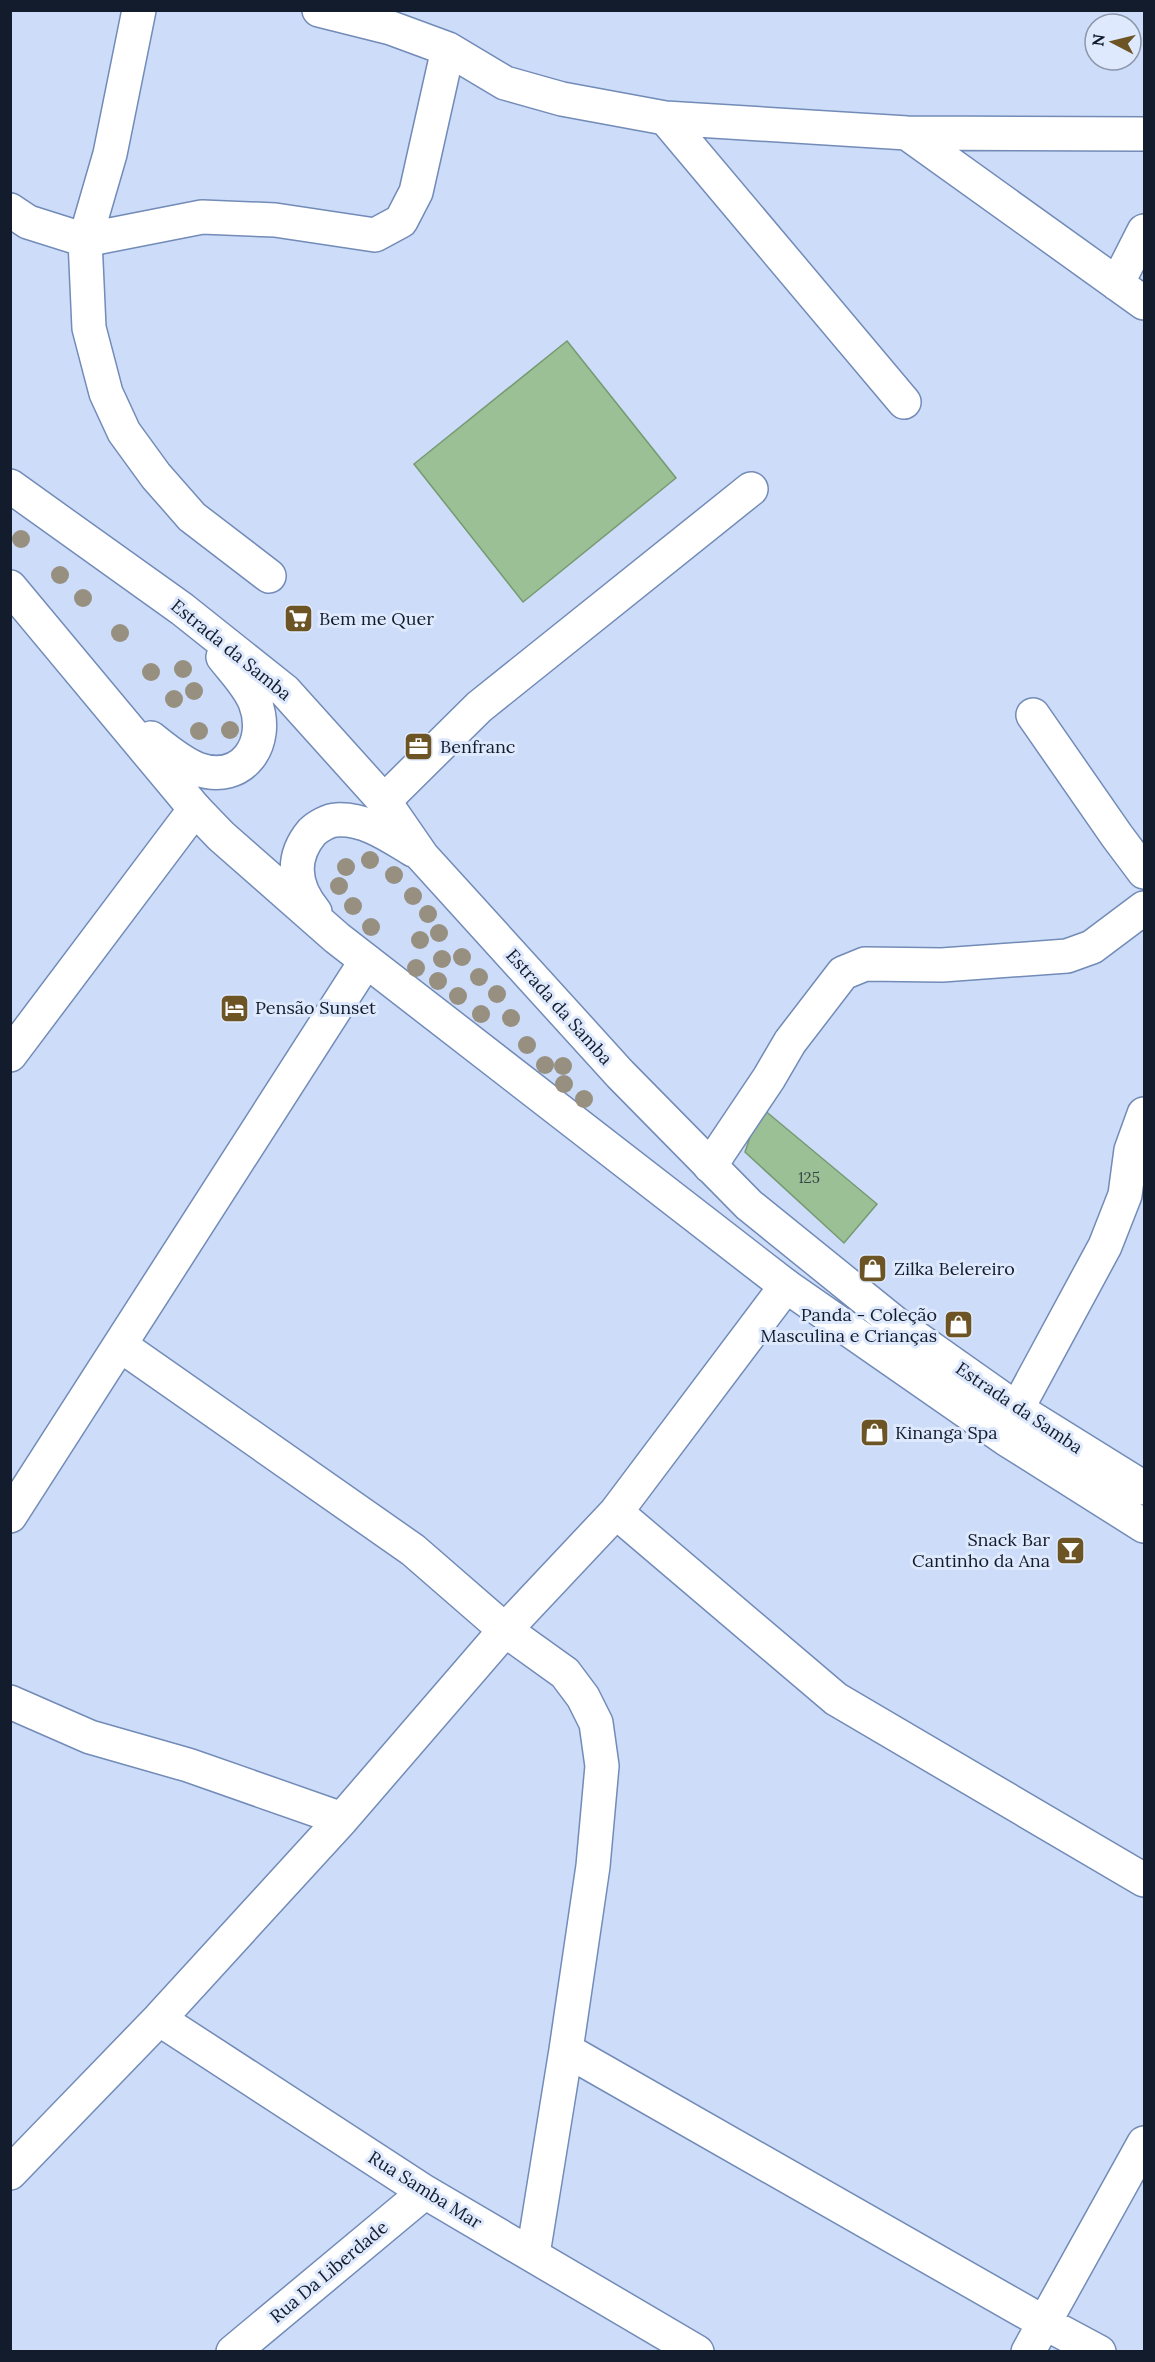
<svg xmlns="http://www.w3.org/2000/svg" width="1155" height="2362" viewBox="0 0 1155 2362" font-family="Lora,serif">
	<rect width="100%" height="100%" fill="#ccdcf9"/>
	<path fill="#9bc095" stroke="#769a71" stroke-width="1.5" d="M 567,341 L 676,478 L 523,602 L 414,464 Z
		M 763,1109 L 877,1204 L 844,1243 L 745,1152 L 753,1128 Z"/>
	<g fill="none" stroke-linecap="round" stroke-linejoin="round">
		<defs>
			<path id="minor" d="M 139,10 L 110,154 L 85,240 L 89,328 L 106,393 L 124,432 L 156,476 L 192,517 L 269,576
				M 319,10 L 391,28 L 448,49 L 505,83 L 562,99 L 665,118 L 907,133 L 1144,134
				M 665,118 L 904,402
				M 907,133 L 1144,303
				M 10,210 L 28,222 L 85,240 L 202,217 L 275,220 L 375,235 L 401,221 L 416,192 L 448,49
				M 1117,284 L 1144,231
				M 1033,715 L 1117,836 L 1144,872
				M 384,801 L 479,707 L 751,489
				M 10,1055 L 195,809
				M 710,1166 L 769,1078 L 790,1042 L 843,973 L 865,964 L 942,965 L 1067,956 L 1092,947 L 1144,908
				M 120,1345 L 413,1550 L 505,1630 L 565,1673 L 583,1697 L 596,1723 L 602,1766 L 593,1866 L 566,2050 L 533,2254
				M 1017,1409 L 1105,1246 L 1125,1195 L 1131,1150 L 1144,1114
				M 616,1512 L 836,1699 L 1144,1880
				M 10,1516 L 366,961
				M 10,1702 L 90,1737 L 188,1765 L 342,1819
				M 159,2019 L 425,2192 L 697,2352
				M 566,2050 L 1043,2322 L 1099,2352
				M 10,2173 L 159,2019 L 342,1819 L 505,1630 L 616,1512 L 786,1286
				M 233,2352 L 425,2192
				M 1028,2352 L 1144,2143"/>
			<path id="primary" d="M 10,486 L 182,609 L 285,691 L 384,801 L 422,856 L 620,1074 L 749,1205 L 895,1323 L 1017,1409 L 1144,1488
				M 10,587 L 195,809 L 221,836 L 337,938 L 786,1286 L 1006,1439 L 1144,1526
				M 151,738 C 165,749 180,762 197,769 C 243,785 271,743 255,702 C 248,685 234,671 223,657
				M 315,912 C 294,887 290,858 312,832 C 317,827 329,820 336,820 C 365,818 390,836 413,850"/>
		</defs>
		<use href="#minor" stroke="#728bb7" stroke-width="36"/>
		<use href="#primary" stroke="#728bb7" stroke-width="36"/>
		<use href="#minor" stroke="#fff" stroke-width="33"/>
		<use href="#primary" stroke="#fff" stroke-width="33"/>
	</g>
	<g fill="#979080">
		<circle cx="21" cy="539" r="9"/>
		<circle cx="60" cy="575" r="9"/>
		<circle cx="83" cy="598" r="9"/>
		<circle cx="120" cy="633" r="9"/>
		<circle cx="183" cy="669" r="9"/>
		<circle cx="151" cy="672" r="9"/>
		<circle cx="194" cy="691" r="9"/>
		<circle cx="174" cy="699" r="9"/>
		<circle cx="230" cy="730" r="9"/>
		<circle cx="199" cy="731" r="9"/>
		<circle cx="370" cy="860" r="9"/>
		<circle cx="346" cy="867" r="9"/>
		<circle cx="394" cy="875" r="9"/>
		<circle cx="339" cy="886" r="9"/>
		<circle cx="413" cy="896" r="9"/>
		<circle cx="353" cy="906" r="9"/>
		<circle cx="428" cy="914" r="9"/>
		<circle cx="371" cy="927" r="9"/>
		<circle cx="439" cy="933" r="9"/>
		<circle cx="420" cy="940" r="9"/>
		<circle cx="462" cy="957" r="9"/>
		<circle cx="442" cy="959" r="9"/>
		<circle cx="416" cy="968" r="9"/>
		<circle cx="479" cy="977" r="9"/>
		<circle cx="438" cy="981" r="9"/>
		<circle cx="497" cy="994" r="9"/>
		<circle cx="458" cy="996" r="9"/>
		<circle cx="481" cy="1014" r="9"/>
		<circle cx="511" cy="1018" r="9"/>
		<circle cx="527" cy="1045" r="9"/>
		<circle cx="545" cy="1065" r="9"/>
		<circle cx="563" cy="1066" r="9"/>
		<circle cx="564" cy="1084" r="9"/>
		<circle cx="584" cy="1099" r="9"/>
	</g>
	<defs>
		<symbol id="supermarket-square" viewBox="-11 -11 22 22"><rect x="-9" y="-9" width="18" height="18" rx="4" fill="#6d5425" stroke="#dee9fd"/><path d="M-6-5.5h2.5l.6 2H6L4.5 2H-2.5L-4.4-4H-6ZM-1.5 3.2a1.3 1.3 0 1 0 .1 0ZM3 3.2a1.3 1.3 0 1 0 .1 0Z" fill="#fff"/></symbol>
		<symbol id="office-square" viewBox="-11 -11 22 22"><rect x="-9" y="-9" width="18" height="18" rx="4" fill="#6d5425" stroke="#dee9fd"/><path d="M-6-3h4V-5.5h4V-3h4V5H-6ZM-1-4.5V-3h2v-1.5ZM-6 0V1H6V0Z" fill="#fff"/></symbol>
		<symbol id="hotel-square" viewBox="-11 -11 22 22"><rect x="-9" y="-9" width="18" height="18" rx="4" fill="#6d5425" stroke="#dee9fd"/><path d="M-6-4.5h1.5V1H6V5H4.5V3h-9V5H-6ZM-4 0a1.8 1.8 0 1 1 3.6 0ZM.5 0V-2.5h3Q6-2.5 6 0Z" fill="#fff"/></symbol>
		<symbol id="shop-square" viewBox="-11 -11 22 22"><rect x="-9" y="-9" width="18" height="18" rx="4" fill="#6d5425" stroke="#dee9fd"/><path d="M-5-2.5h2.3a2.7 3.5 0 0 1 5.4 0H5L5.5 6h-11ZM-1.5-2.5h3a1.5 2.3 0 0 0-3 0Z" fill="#fff"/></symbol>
		<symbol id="bar-square" viewBox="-11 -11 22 22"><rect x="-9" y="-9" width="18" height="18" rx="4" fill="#6d5425" stroke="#dee9fd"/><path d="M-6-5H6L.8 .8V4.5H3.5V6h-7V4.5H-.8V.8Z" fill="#fff"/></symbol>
	</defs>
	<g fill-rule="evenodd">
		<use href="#supermarket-square" x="282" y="602" width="33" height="33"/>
		<use href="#office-square" x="402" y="730" width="33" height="33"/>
		<use href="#hotel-square" x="218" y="992" width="33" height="33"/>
		<use href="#shop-square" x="856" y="1252" width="33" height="33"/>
		<use href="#shop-square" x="942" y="1308" width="33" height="33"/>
		<use href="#shop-square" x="858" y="1416" width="33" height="33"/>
		<use href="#bar-square" x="1054" y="1534" width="33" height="33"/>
	</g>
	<g text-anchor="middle" stroke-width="6" stroke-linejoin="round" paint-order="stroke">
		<g font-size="15" fill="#354547">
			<text x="809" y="1183">125</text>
		</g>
		<g font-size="18" fill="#131c2d" stroke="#dee9fd" text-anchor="start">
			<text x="319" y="625">Bem me Quer</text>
			<text x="440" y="753">Benfranc</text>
			<text x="255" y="1014">Pensão Sunset</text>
			<text x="894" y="1275">Zilka Belereiro</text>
			<text x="937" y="1321" text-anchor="end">Panda - Coleção<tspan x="937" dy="21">Masculina e Crianças</tspan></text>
			<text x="895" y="1439">Kinanga Spa</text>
			<text x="1050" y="1546" text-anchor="end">Snack Bar<tspan x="1050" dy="21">Cantinho da Ana</tspan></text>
		</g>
		<g font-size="18" fill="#131c2d" stroke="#dee9fd">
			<text transform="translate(231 650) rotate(39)" y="6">Estrada da Samba</text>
			<text transform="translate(559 1007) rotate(48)" y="6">Estrada da Samba</text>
			<text transform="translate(1019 1408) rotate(34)" y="6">Estrada da Samba</text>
			<text transform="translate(425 2190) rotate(32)" y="6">Rua Samba Mar</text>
			<text transform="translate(329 2272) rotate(-40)" y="6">Rua Da Liberdade</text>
		</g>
	</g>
	<rect width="1155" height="2362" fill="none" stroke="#131c2d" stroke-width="24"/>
	<g transform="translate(1113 42) rotate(277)"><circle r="28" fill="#dee9fd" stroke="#8d97aa" stroke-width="1.5"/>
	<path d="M0-4.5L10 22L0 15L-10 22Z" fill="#6d5425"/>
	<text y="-9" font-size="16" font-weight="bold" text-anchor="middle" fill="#131c2d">N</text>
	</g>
</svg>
